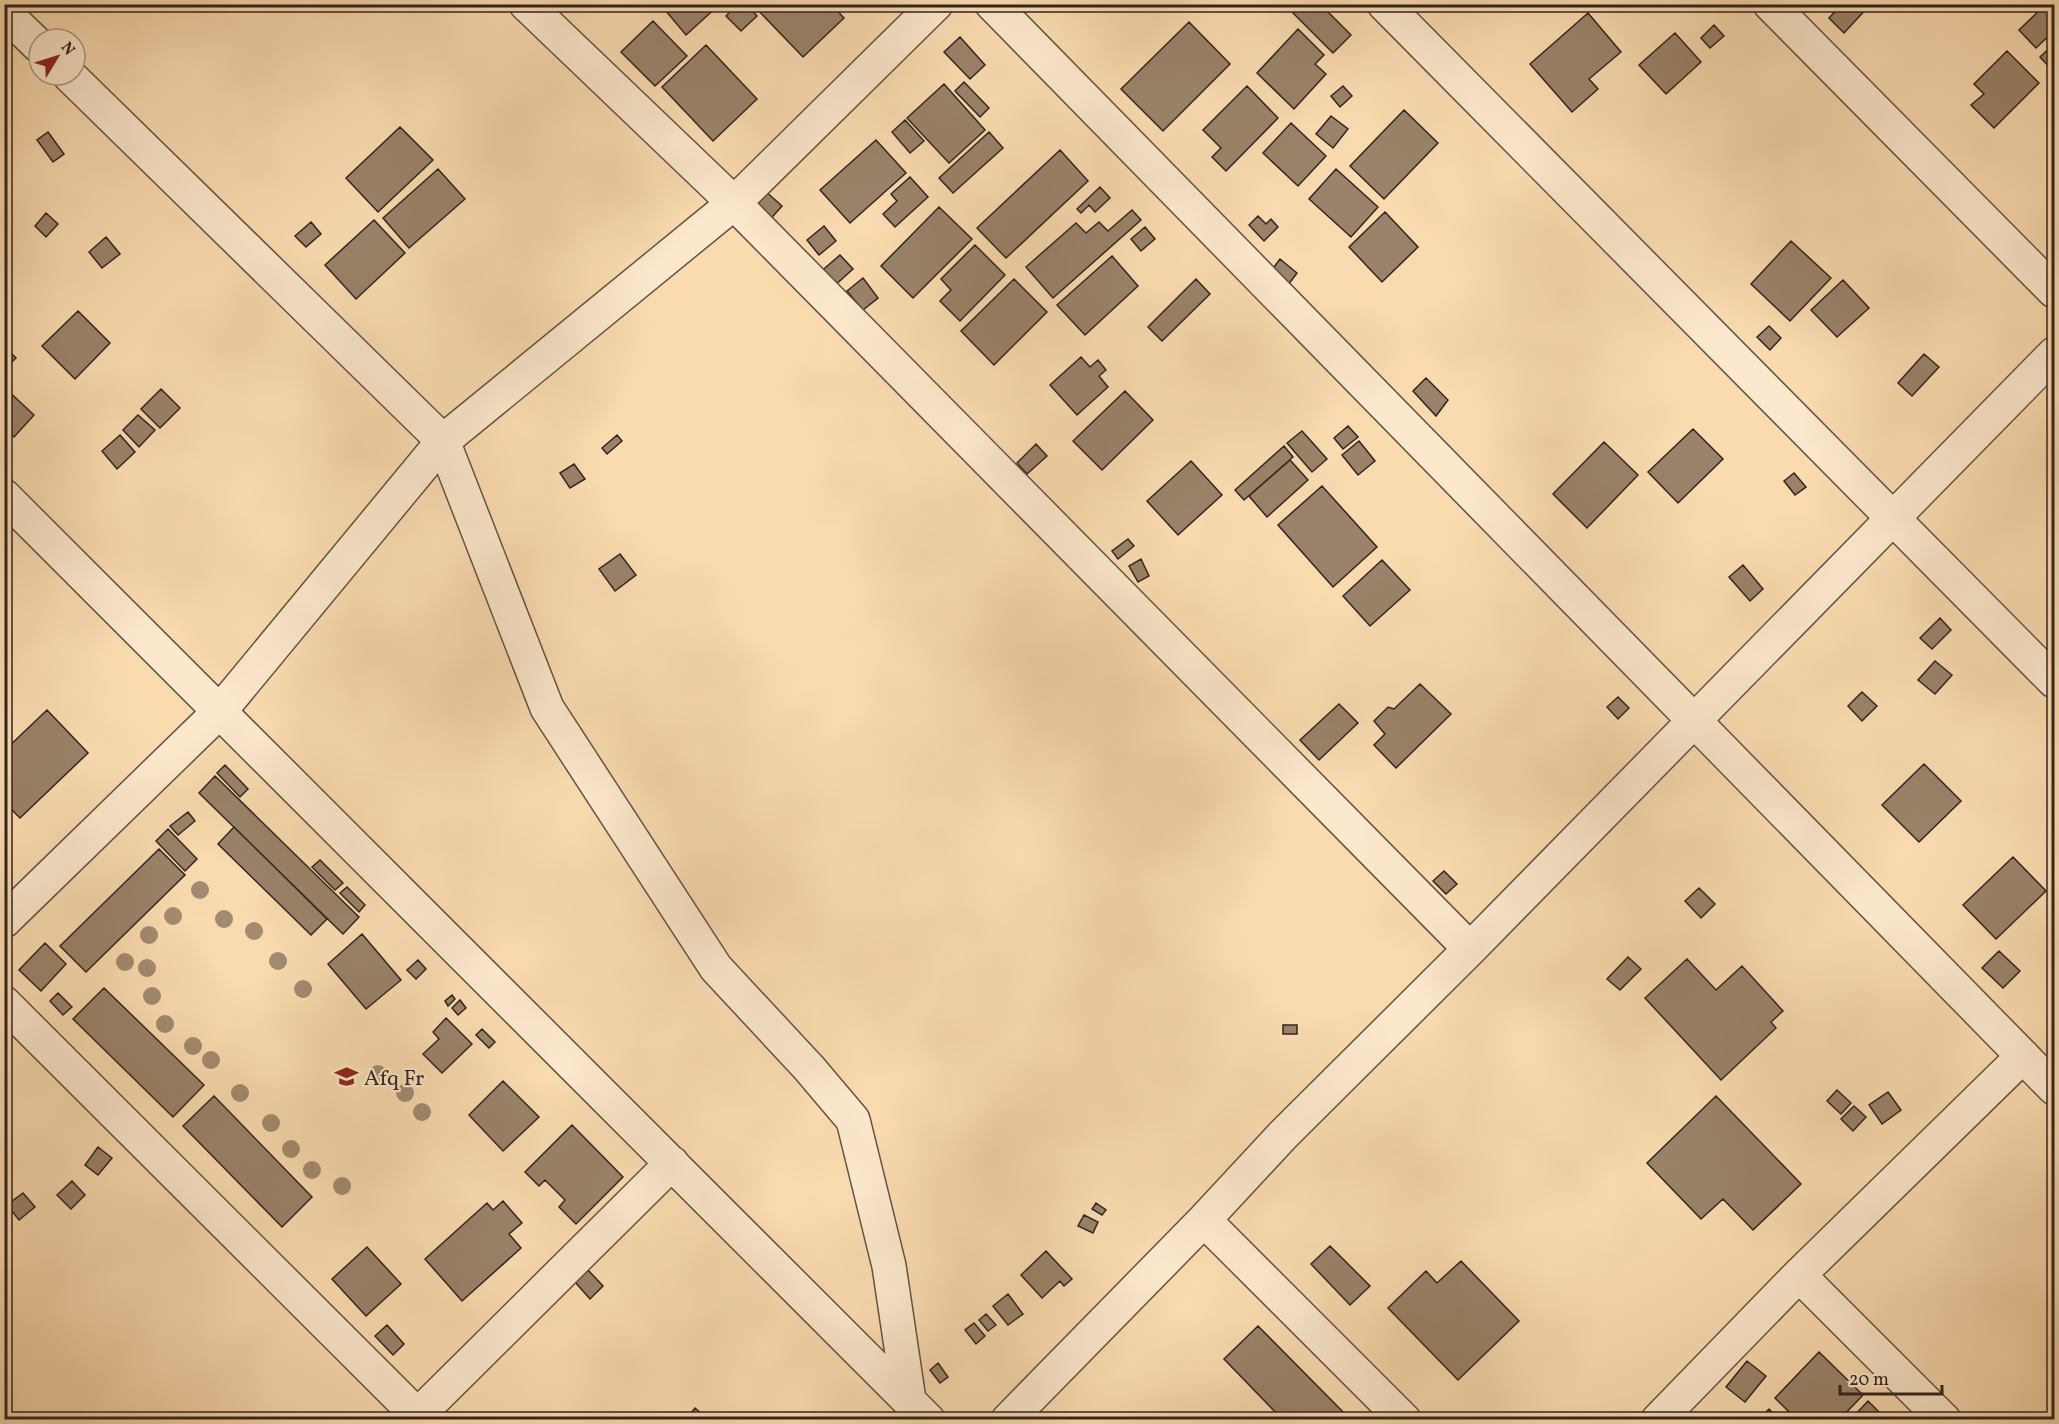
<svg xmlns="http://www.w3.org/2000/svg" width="2059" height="1424" viewBox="0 0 2059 1424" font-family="Vollkorn,serif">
	<rect width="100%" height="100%" fill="#fadbb0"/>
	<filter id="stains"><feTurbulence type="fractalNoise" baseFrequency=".00333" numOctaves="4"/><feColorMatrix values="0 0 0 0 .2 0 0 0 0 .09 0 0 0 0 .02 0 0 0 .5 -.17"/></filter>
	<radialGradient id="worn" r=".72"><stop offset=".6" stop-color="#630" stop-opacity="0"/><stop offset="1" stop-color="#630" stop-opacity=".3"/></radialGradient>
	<path fill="#9a836a" stroke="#31241f" stroke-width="1.5" d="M 660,4 L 720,4 L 686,35 Z
		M 737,4 L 746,4 L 757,16 L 741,31 L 726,16 Z
		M 752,4 L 831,4 L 844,18 L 803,57 Z
		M 873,4 L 886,4 L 879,11 Z
		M 1301,4 L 1320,4 L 1351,35 L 1333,53 L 1293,13 Z
		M 1842,4 L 1868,7 L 1844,33 L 1829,18 Z
		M 2046,4 L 2054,4 L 2054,31 L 2036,48 L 2019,30 Z
		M 1588,13 L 1621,52 L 1589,79 L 1598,89 L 1572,112 L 1530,64 Z
		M 653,21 L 687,56 L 655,86 L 621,52 Z
		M 1189,22 L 1230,64 L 1163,131 L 1121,89 Z
		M 1714,25 L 1724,36 L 1710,48 L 1701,38 Z
		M 1298,29 L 1324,55 L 1315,64 L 1326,74 L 1294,109 L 1257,73 Z
		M 1675,33 L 1701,62 L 1666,94 L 1639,65 Z
		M 960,37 L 985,65 L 970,79 L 944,52 Z
		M 2054,44 L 2054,72 L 2040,57 Z
		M 706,45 L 757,99 L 713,141 L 662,87 Z
		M 2007,51 L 2039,83 L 1994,128 L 1971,105 L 1984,94 L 1974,84 Z
		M 964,82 L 989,108 L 980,117 L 955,91 Z
		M 944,84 L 985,130 L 949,163 L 907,118 Z
		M 1247,86 L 1278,118 L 1226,171 L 1212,157 L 1221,148 L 1203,130 Z
		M 1343,86 L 1352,96 L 1340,107 L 1331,96 Z
		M 1404,110 L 1438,143 L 1384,199 L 1350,166 Z
		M 1331,116 L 1348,129 L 1333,148 L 1316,134 Z
		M 905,120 L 924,141 L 910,153 L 892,132 Z
		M 1291,123 L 1326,156 L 1298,186 L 1263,153 Z
		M 400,127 L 433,160 L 378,212 L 346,178 Z
		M 48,132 L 64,154 L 53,162 L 37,140 Z
		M 989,132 L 1003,148 L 953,193 L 939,178 Z
		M 876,140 L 906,173 L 850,223 L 820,190 Z
		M 1060,150 L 1088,181 L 1006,258 L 977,228 Z
		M 438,169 L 465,199 L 409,248 L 383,218 Z
		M 1336,169 L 1378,207 L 1351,237 L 1309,199 Z
		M 910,177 L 928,197 L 895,227 L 883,214 L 897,201 L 891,194 Z
		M 1100,187 L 1110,198 L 1095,212 L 1089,205 L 1081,213 L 1077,209 Z
		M 763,189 L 782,206 L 767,223 L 748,205 Z
		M 939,207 L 972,239 L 913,298 L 881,266 Z
		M 1132,210 L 1141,220 L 1053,298 L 1026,267 L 1076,223 L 1086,233 L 1099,222 L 1108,231 Z
		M 4,212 L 12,220 L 4,227 Z
		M 1385,212 L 1418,247 L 1382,282 L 1349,247 Z
		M 46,213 L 58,224 L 46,237 L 35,226 Z
		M 1258,216 L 1266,224 L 1271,219 L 1278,227 L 1264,241 L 1249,225 Z
		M 374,220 L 405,253 L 356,299 L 325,265 Z
		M 311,222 L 321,234 L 306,247 L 295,236 Z
		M 824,226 L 836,241 L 819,255 L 807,240 Z
		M 1145,227 L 1155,239 L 1141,251 L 1131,239 Z
		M 106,237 L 120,254 L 102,268 L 89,252 Z
		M 1791,241 L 1831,278 L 1790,321 L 1751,284 Z
		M 975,245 L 1005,275 L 960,321 L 940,301 L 951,290 L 941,279 Z
		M 840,255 L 853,269 L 831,289 L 818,274 Z
		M 1112,256 L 1138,286 L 1085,335 L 1057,305 Z
		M 1280,259 L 1297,273 L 1282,293 L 1265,279 Z
		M 863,278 L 878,298 L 863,310 L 847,291 Z
		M 1014,279 L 1047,312 L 994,365 L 961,331 Z
		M 1196,279 L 1210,294 L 1162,341 L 1148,327 Z
		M 1843,280 L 1869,308 L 1837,337 L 1811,310 Z
		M 78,311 L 110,343 L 75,379 L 42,346 Z
		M 1769,326 L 1781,338 L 1770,350 L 1757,337 Z
		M 4,346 L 16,358 L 4,369 Z
		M 1924,354 L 1939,367 L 1912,396 L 1898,383 Z
		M 1081,357 L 1090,367 L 1098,360 L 1106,370 L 1099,376 L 1108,387 L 1077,415 L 1050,385 Z
		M 1426,378 L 1448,400 L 1436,416 L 1413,391 Z
		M 4,387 L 34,415 L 14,437 L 4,428 Z
		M 161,389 L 180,408 L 160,428 L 141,409 Z
		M 1125,391 L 1153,420 L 1102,470 L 1073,441 Z
		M 138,415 L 155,430 L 139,447 L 123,430 Z
		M 1348,426 L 1358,437 L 1343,449 L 1334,438 Z
		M 1693,429 L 1723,459 L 1678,503 L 1648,472 Z
		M 1302,431 L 1327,459 L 1312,472 L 1287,443 Z
		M 120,435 L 135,452 L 117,469 L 102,451 Z
		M 617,435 L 622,441 L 607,454 L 602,448 Z
		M 1359,441 L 1375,461 L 1358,475 L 1342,455 Z
		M 1604,442 L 1638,475 L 1587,528 L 1553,494 Z
		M 1036,444 L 1047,456 L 1027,474 L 1017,463 Z
		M 1284,446 L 1293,457 L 1244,500 L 1235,490 Z
		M 1290,460 L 1308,480 L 1267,517 L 1249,496 Z
		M 1191,461 L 1222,495 L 1178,535 L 1147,501 Z
		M 574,464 L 585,479 L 570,488 L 560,473 Z
		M 1794,473 L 1806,487 L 1795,495 L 1784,481 Z
		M 1322,486 L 1377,547 L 1333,587 L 1278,525 Z
		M 1128,539 L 1134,546 L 1118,559 L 1112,551 Z
		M 620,554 L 636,575 L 615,591 L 599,569 Z
		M 1141,559 L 1149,576 L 1138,582 L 1129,566 Z
		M 1382,560 L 1410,590 L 1370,626 L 1343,596 Z
		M 1743,565 L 1763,589 L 1750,601 L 1729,577 Z
		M 1940,618 L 1951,630 L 1932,649 L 1920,638 Z
		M 1935,661 L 1952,675 L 1935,694 L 1918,680 Z
		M 1420,684 L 1451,714 L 1396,768 L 1374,745 L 1385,734 L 1374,721 L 1388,707 L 1394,709 Z
		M 1862,692 L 1877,706 L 1862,721 L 1848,706 Z
		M 1618,697 L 1629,708 L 1618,719 L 1607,707 Z
		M 1339,704 L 1358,723 L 1319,760 L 1300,740 Z
		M 47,710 L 88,753 L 20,818 L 4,802 L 4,751 Z
		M 1924,764 L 1961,801 L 1919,842 L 1882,805 Z
		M 225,765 L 248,789 L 240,797 L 217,773 Z
		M 215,776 L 359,917 L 343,934 L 199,793 Z
		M 188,812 L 195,821 L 178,835 L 170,826 Z
		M 234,827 L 327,919 L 311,935 L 218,844 Z
		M 168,829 L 197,859 L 185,871 L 156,841 Z
		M 159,849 L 185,875 L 86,972 L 60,946 Z
		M 2013,857 L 2046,891 L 1996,939 L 1963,905 Z
		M 320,860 L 343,883 L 335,890 L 312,867 Z
		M 1444,871 L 1457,884 L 1446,894 L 1433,881 Z
		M 347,887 L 365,905 L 359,912 L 340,893 Z
		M 1699,888 L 1715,904 L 1701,918 L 1685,901 Z
		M 362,934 L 401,980 L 366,1009 L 328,964 Z
		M 45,943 L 66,964 L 41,991 L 19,970 Z
		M 1999,951 L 2020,971 L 2003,988 L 1982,968 Z
		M 1628,957 L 1641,969 L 1620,990 L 1607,979 Z
		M 1687,959 L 1716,990 L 1742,966 L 1783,1011 L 1771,1022 L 1776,1028 L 1721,1080 L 1645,998 Z
		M 418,960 L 426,969 L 416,979 L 407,970 Z
		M 104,988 L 204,1085 L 173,1117 L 73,1019 Z
		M 58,993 L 72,1007 L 63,1015 L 50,1001 Z
		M 452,995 L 455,999 L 448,1006 L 445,1001 Z
		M 460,1000 L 466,1008 L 458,1015 L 452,1008 Z
		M 446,1018 L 472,1044 L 442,1073 L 423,1054 L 439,1039 L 433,1032 Z
		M 1283,1025 L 1297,1025 L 1297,1034 L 1283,1034 Z
		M 482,1029 L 495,1042 L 489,1048 L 476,1035 Z
		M 503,1081 L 539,1117 L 503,1151 L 469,1115 Z
		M 1837,1090 L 1851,1103 L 1841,1114 L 1827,1101 Z
		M 1888,1092 L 1901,1110 L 1882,1124 L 1869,1105 Z
		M 214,1096 L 312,1197 L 282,1227 L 183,1126 Z
		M 1716,1096 L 1801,1184 L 1753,1230 L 1723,1199 L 1701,1219 L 1647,1163 Z
		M 1854,1106 L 1866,1117 L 1853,1131 L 1841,1119 Z
		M 572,1125 L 623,1177 L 576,1224 L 559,1207 L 565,1200 L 545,1180 L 539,1186 L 525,1172 Z
		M 98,1147 L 112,1158 L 98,1175 L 85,1165 Z
		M 72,1181 L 85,1195 L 71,1209 L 57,1195 Z
		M 23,1193 L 35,1207 L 19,1220 L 7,1205 Z
		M 503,1201 L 522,1223 L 509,1234 L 521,1248 L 462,1301 L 425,1259 L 487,1203 L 493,1210 Z
		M 1096,1203 L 1106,1210 L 1102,1215 L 1092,1209 Z
		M 1084,1215 L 1098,1222 L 1093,1233 L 1078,1226 Z
		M 1330,1246 L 1370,1286 L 1350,1305 L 1311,1264 Z
		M 367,1247 L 401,1284 L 366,1316 L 332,1279 Z
		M 1046,1251 L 1072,1279 L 1064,1286 L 1060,1281 L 1042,1298 L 1021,1275 Z
		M 1461,1261 L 1519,1321 L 1458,1380 L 1388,1308 L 1426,1271 L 1437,1283 Z
		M 588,1270 L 603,1286 L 590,1299 L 575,1282 Z
		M 1008,1294 L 1023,1314 L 1008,1325 L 993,1306 Z
		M 986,1314 L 996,1325 L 988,1331 L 979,1320 Z
		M 974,1323 L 985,1336 L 976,1344 L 965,1330 Z
		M 387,1325 L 404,1344 L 393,1355 L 375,1336 Z
		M 1258,1326 L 1351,1420 L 1283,1420 L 1224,1359 Z
		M 1819,1352 L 1863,1395 L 1839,1420 L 1797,1420 L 1775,1398 Z
		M 1747,1361 L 1766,1376 L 1745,1402 L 1726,1387 Z
		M 938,1363 L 948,1377 L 940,1383 L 930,1370 Z
		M 1868,1401 L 1887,1420 L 1850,1420 Z
		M 695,1408 L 709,1420 L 685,1420 Z
		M 1769,1409 L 1779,1420 L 1758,1420 Z"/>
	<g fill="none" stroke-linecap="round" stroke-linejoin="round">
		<defs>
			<path id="minor" d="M 526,4 L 734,203 L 1470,949
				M 992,4 L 2054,1088
				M 1384,4 L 2054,681
				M 1770,4 L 2054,291
				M 4,12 L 39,46
				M 69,75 L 443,441 L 547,708 L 716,968 L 809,1068 L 853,1120 L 889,1266 L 909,1400
				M 4,496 L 928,1420
				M 4,921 L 220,711 L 443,441 L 734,203 L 936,4
				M 4,1003 L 417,1415
				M 1204,1220 L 1404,1420
				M 1799,1275 L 1944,1420
				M 413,1420 L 672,1163
				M 1008,1420 L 1204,1220 L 1283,1135 L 1470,949 L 2054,354
				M 1658,1420 L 1799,1275 L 2023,1056"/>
		</defs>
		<use href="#minor" stroke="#635243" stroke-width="36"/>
		<use href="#minor" stroke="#fce8cc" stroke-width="33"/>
	</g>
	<g fill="#a38b71">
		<circle cx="200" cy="890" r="9"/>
		<circle cx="173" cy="916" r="9"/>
		<circle cx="224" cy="919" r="9"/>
		<circle cx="254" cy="931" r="9"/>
		<circle cx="149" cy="935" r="9"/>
		<circle cx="278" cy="961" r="9"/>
		<circle cx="125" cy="962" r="9"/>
		<circle cx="147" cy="968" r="9"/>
		<circle cx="303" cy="989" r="9"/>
		<circle cx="152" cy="996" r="9"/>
		<circle cx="165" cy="1024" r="9"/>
		<circle cx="193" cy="1046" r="9"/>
		<circle cx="211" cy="1060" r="9"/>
		<circle cx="378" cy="1074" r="9"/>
		<circle cx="240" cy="1093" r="9"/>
		<circle cx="405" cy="1093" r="9"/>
		<circle cx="422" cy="1112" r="9"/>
		<circle cx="271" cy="1123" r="9"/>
		<circle cx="291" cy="1149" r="9"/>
		<circle cx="312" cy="1170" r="9"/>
		<circle cx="342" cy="1186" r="9"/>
	</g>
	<defs>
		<symbol id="school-bare" viewBox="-9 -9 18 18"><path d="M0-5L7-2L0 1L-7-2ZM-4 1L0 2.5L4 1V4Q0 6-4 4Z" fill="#8f2418" stroke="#fce8cc" stroke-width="2.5" paint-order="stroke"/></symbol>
	</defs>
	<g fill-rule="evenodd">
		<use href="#school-bare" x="330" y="1060" width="33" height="33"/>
	</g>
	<g text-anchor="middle" stroke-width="4.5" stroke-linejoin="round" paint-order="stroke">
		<g font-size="22" fill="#31241f" stroke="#fce8cc" text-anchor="start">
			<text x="364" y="1085">Afq Fr</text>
		</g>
	</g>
	<rect width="2059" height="1424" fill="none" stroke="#fadbb0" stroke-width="24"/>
	<rect x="6" y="6" width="2047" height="1412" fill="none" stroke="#31241f" stroke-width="3"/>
	<rect x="12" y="12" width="2035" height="1400" fill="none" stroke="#31241f" stroke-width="1.5"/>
	<g transform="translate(57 57) rotate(52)"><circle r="28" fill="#fce8cc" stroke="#ab9a87" stroke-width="1.5"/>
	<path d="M0-4.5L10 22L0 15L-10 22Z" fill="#8f2418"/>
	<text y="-9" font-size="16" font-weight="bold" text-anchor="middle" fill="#31241f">N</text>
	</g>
	<path d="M1840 1385v9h102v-9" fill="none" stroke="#31241f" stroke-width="3"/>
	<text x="1849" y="1385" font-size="18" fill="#31241f" stroke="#fce8cc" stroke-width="4.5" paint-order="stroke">20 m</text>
	<rect width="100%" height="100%" filter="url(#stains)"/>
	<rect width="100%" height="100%" fill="url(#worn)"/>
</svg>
